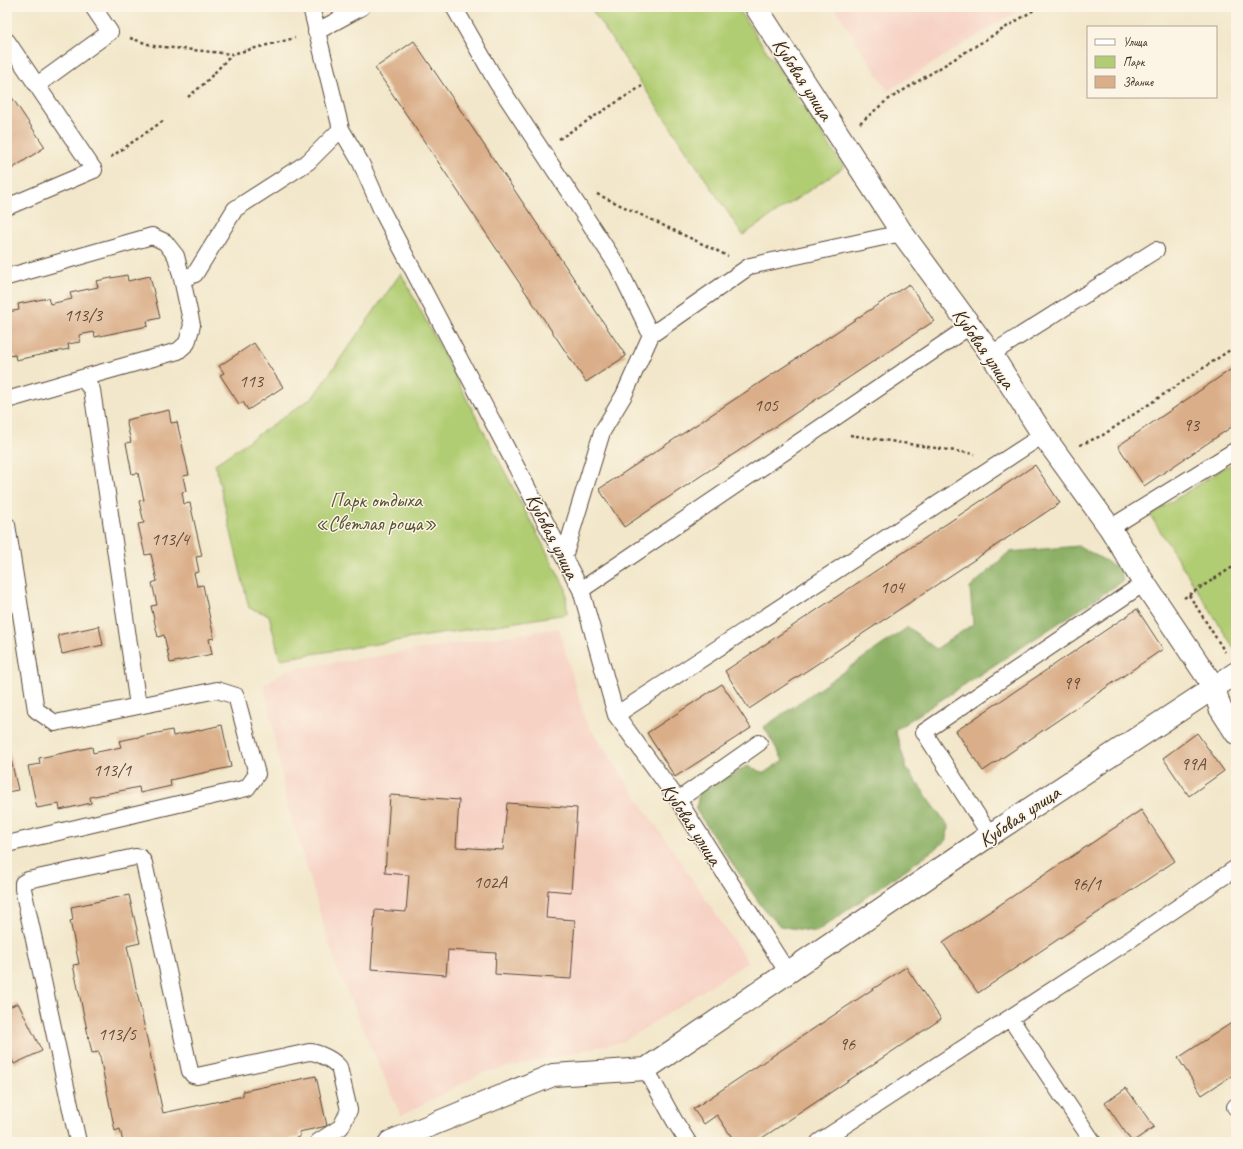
<svg xmlns="http://www.w3.org/2000/svg" width="1243" height="1149" viewBox="0 0 1243 1149" font-family="Caveat,sans-serif">
	<rect width="100%" height="100%" fill="#fcf5e5"/>
	<filter id="ink" filterUnits="userSpaceOnUse"><feTurbulence type="fractalNoise" baseFrequency=".025" numOctaves="2"/><feDisplacementMap in="SourceGraphic" scale="8" xChannelSelector="R" yChannelSelector="G"/><feConvolveMatrix kernelMatrix="1 2 1 2 8 2 1 2 1" color-interpolation-filters="sRGB"/></filter>
	<filter id="wash" filterUnits="userSpaceOnUse"><feTurbulence type="fractalNoise" baseFrequency=".012" numOctaves="4" result="noise"/><feDisplacementMap in="SourceGraphic" scale="16" xChannelSelector="R" yChannelSelector="G"/><feGaussianBlur stdDeviation="0.9" result="paint"/><feColorMatrix in="noise" values="0 0 0 0 0 0 0 0 0 0 0 0 0 0 0 0 0 1.4 0 .05"/><feComposite in="paint" operator="in"/></filter>
	<g filter="url(#wash)">
		<rect width="100%" height="100%" fill="#f2e7ca"/>
		<path fill="#f6d2c5" d="M 834,7 L 1024,7 L 888,91 Z
			M 559,628 L 585,720 L 748,962 L 625,1041 L 482,1073 L 401,1116 L 336,966 L 288,806 L 264,685 L 286,670 Z"/>
		<path fill="#b1cd73" stroke="#767c48" d="M 590,7 L 737,7 L 844,167 L 743,235 Z
			M 401,273 L 566,589 L 567,614 L 280,659 L 269,615 L 249,608 L 215,464 L 313,397 Z
			M 1236,461 L 1236,647 L 1234,648 L 1150,515 Z"/>
		<path fill="#8cb065" stroke="#646d42" d="M 1079,546 L 1120,569 L 1123,581 L 895,730 L 907,769 L 949,827 L 945,842 L 816,932 L 780,926 L 762,907 L 696,810 L 699,793 L 747,766 L 764,773 L 783,760 L 764,727 L 908,627 L 936,649 L 973,624 L 970,588 L 1009,552 Z"/>
		<g id="blocks">
			<path fill="#daae89" d="M 414,41 L 626,356 L 586,382 L 375,68 Z
				M 7,90 L 45,147 L 7,172 Z
				M 127,275 L 128,281 L 150,276 L 160,318 L 147,321 L 148,326 L 95,337 L 94,332 L 79,335 L 80,342 L 68,344 L 69,349 L 16,360 L 15,355 L 7,356 L 7,312 L 19,310 L 18,304 L 48,298 L 50,304 L 72,299 L 70,293 L 98,287 L 96,281 Z
				M 909,284 L 934,321 L 624,527 L 599,489 Z
				M 254,343 L 283,387 L 248,410 L 243,402 L 239,404 L 220,375 L 224,373 L 219,366 Z
				M 1236,366 L 1236,424 L 1144,486 L 1118,446 Z
				M 169,410 L 171,423 L 177,422 L 189,475 L 183,476 L 186,491 L 182,492 L 184,504 L 190,503 L 202,556 L 196,557 L 199,572 L 194,573 L 197,586 L 203,585 L 214,638 L 209,639 L 212,654 L 170,663 L 164,635 L 158,637 L 151,606 L 157,605 L 152,583 L 157,581 L 151,554 L 145,555 L 138,524 L 144,523 L 139,501 L 144,500 L 138,473 L 132,474 L 126,443 L 131,442 L 126,420 Z
				M 1035,465 L 1060,503 L 749,709 L 725,671 Z
				M 1137,609 L 1163,649 L 983,771 L 956,731 Z
				M 99,626 L 103,645 L 62,654 L 58,635 Z
				M 722,684 L 751,728 L 675,777 L 647,733 Z
				M 222,725 L 231,767 L 170,780 L 171,786 L 140,793 L 139,787 L 90,797 L 91,803 L 60,810 L 59,804 L 37,808 L 28,766 L 40,764 L 39,758 L 92,747 L 93,753 L 121,747 L 119,741 L 172,730 L 173,736 Z
				M 1197,733 L 1224,771 L 1189,796 L 1163,758 Z
				M 7,742 L 18,790 L 7,792 Z
				M 390,795 L 459,800 L 456,847 L 503,850 L 507,803 L 577,808 L 571,892 L 548,890 L 546,918 L 575,920 L 571,979 L 495,974 L 496,953 L 448,950 L 446,975 L 371,969 L 375,910 L 406,912 L 409,875 L 385,873 Z
				M 1141,810 L 1175,861 L 978,993 L 943,943 Z
				M 129,895 L 140,943 L 127,946 L 163,1113 L 243,1096 L 243,1091 L 316,1076 L 327,1126 L 299,1132 L 300,1137 L 279,1142 L 123,1142 L 120,1129 L 115,1131 L 99,1052 L 92,1053 L 73,965 L 79,964 L 70,921 L 73,920 L 71,907 Z
				M 906,967 L 941,1019 L 756,1142 L 735,1142 L 717,1115 L 704,1124 L 693,1109 Z
				M 18,1003 L 42,1051 L 14,1064 L 7,1049 L 7,1008 Z
				M 1236,1020 L 1236,1073 L 1202,1095 L 1178,1058 Z
				M 1126,1088 L 1154,1127 L 1132,1142 L 1105,1103 Z"/>
		</g>
	</g>
	<g filter="url(#ink)">
		<use href="#blocks" fill-opacity="0" stroke="#564638" stroke-width="1"/>
		<g fill="none" stroke-linecap="round" stroke-linejoin="round">
			<defs>
				<path id="service" d="M 311,7 L 341,129 L 361,163 L 382,211 L 581,590 L 616,715 L 678,800 L 788,973
					M 454,7 L 496,81 L 617,265 L 651,335 L 624,395 L 602,432 L 564,557
					M 316,32 L 362,7
					M 7,41 L 94,170 L 7,207
					M 37,85 L 110,32 L 93,7
					M 7,277 L 152,236 L 165,242 L 176,256 L 182,279 L 192,325 L 187,343 L 178,351 L 82,378
					M 182,279 L 195,274 L 235,209 L 308,162 L 341,129
					M 651,335 L 750,266 L 902,233
					M 991,354 L 1156,250
					M 7,400 L 82,378 L 92,390 L 138,706
					M 7,525 L 36,710 L 55,723 L 217,690 L 236,696 L 257,774 L 247,788 L 7,844
					M 1110,528 L 1236,450
					M 581,590 L 970,326
					M 616,715 L 1043,435
					M 678,800 L 759,743
					M 990,835 L 924,732 L 1144,583
					M 1010,1018 L 1093,1142
					M 646,1069 L 674,1120 L 688,1142
					M 1235,1107 L 1236,1106
					M 78,1142 L 23,889 L 23,883 L 28,880 L 135,857 L 141,858 L 144,863 L 190,1071 L 193,1075 L 197,1076 L 309,1052 C 318,1052 333,1060 339,1067 L 349,1110 L 341,1127 L 318,1142
					M 819,1142 L 1131,939 L 1236,868"/>
				<path id="minor" d="M 756,7 L 902,233 L 991,354 L 1043,435 L 1110,528 L 1144,583 L 1214,687 L 1220,708 L 1236,733
					M 390,1142 L 553,1075 L 646,1069 L 990,835 L 1236,673"/>
			</defs>
			<use href="#service" stroke="#564638" stroke-width="18"/>
			<use href="#minor" stroke="#564638" stroke-width="24"/>
			<path stroke="#564638" stroke-width="2.5" stroke-dasharray="3 3" stroke-linecap="butt" d="M 130,38 L 154,46 L 232,54 L 295,38
				M 188,97 L 205,83 L 232,54
				M 860,123 L 886,101 L 1039,7
				M 559,139 L 642,86
				M 111,157 L 163,121
				M 597,194 L 728,256
				M 850,435 L 975,454
				M 1080,445 L 1103,435 L 1236,346
				M 1233,567 L 1236,572
				M 1189,595 L 1225,652
				M 1184,598 L 1236,565"/>
			<use href="#service" stroke="#fff" stroke-width="16"/>
			<use href="#minor" stroke="#fff" stroke-width="22"/>
		</g>
	</g>
	<g text-anchor="middle" stroke-width="3" stroke-linejoin="round" paint-order="stroke">
		<g font-size="18" fill="#634b39">
			<text x="83" y="321">113/3</text>
			<text x="251" y="387">113</text>
			<text x="766" y="411">105</text>
			<text x="1191" y="431">93</text>
			<text x="170" y="545">113/4</text>
			<text x="892" y="593">104</text>
			<text x="1071" y="689">99</text>
			<text x="1193" y="770">99А</text>
			<text x="112" y="776">113/1</text>
			<text x="490" y="888">102А</text>
			<text x="1086" y="890">96/1</text>
			<text x="117" y="1040">113/5</text>
			<text x="847" y="1050">96</text>
		</g>
		<g font-size="20" fill="#3b2a1e" stroke="#fcf5e5">
			<text transform="translate(803 79) rotate(57)" y="7">Кубовая улица</text>
			<text transform="translate(984 348) rotate(55)" y="7">Кубовая улица</text>
			<text transform="translate(553 536) rotate(63)" y="7">Кубовая улица</text>
			<text transform="translate(1019 816) rotate(-34)" y="7">Кубовая улица</text>
			<text transform="translate(692 824) rotate(57)" y="7">Кубовая улица</text>
		</g>
		<g font-size="20" fill="#585333" stroke="#fcf5e5">
			<text x="376" y="507">Парк отдыха<tspan x="376" dy="23">«Светлая роща»</tspan></text>
		</g>
	</g>
	<rect width="1243" height="1149" fill="none" stroke="#fcf5e5" stroke-width="24"/>
	<rect x="1087" y="26" width="130" height="72" fill="#fcf5e5" stroke="#afa495"/>
	<rect x="1095" y="39" width="20" height="6" fill="#ffffff" stroke="#afa495"/>
	<text x="1123" y="46" font-size="12" fill="#3b2a1e">Улица</text>
	<rect x="1095" y="56" width="20" height="12" fill="#b1cd73" stroke="#afa495"/>
	<text x="1123" y="66" font-size="12" fill="#3b2a1e">Парк</text>
	<rect x="1095" y="76" width="20" height="12" fill="#daae89" stroke="#afa495"/>
	<text x="1123" y="86" font-size="12" fill="#3b2a1e">Здание</text>
</svg>
